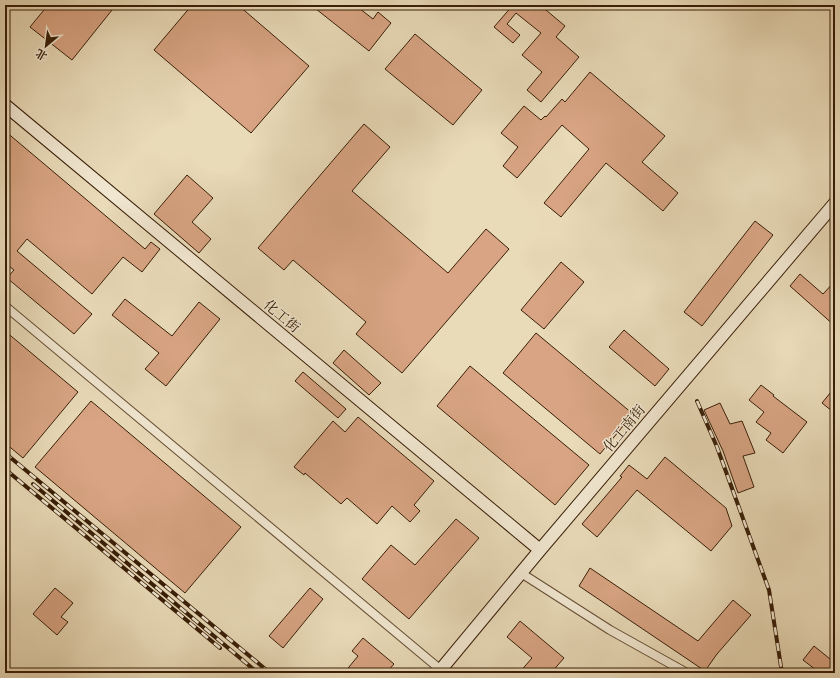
<svg xmlns="http://www.w3.org/2000/svg" width="840" height="678" viewBox="0 0 840 678" font-family="'IM FELL English','Noto Serif SC',serif">
	<rect width="100%" height="100%" fill="#e9dab8"/>
	<filter id="stains"><feTurbulence type="fractalNoise" baseFrequency=".005" numOctaves="4"/><feColorMatrix values="0 0 0 0 .2 0 0 0 0 .09 0 0 0 0 .02 0 0 0 .5 -.17"/></filter>
	<radialGradient id="worn" r=".72"><stop offset=".6" stop-color="#630" stop-opacity="0"/><stop offset="1" stop-color="#630" stop-opacity=".3"/></radialGradient>
	<path fill="#d8a483" stroke="#381e07" d="M 48,5 L 116,5 L 72,60 L 30,27 Z
		M 192,5 L 238,5 L 309,66 L 251,133 L 154,50 Z
		M 311,5 L 355,5 L 373,19 L 378,12 L 391,23 L 369,51 Z
		M 513,5 L 540,5 L 565,26 L 556,37 L 579,57 L 541,102 L 527,90 L 542,72 L 522,55 L 541,33 L 516,13 L 507,24 L 520,35 L 513,43 L 494,27 Z
		M 415,34 L 482,90 L 453,125 L 385,69 Z
		M 590,72 L 665,136 L 642,162 L 678,193 L 663,211 L 606,163 L 561,217 L 544,203 L 589,149 L 562,125 L 517,178 L 503,166 L 518,147 L 501,133 L 524,106 L 541,120 L 545,116 L 546,117 L 562,99 L 565,102 Z
		M 364,124 L 390,147 L 352,191 L 448,273 L 486,229 L 509,249 L 402,373 L 356,334 L 366,322 L 293,260 L 284,270 L 258,248 Z
		M 5,131 L 145,249 L 151,242 L 160,249 L 142,272 L 123,257 L 92,294 L 27,239 L 17,251 L 92,314 L 74,334 L 7,278 L 14,270 L 5,263 Z
		M 187,175 L 213,198 L 192,222 L 211,239 L 199,253 L 154,214 Z
		M 755,221 L 773,235 L 702,326 L 684,312 Z
		M 561,262 L 584,282 L 544,329 L 521,310 Z
		M 800,274 L 823,294 L 835,281 L 835,303 L 831,308 L 835,312 L 835,326 L 790,286 Z
		M 125,299 L 172,336 L 199,302 L 220,319 L 166,386 L 145,369 L 159,353 L 112,315 Z
		M 624,330 L 669,369 L 655,386 L 609,347 Z
		M 5,331 L 78,392 L 23,458 L 5,443 Z
		M 536,333 L 633,414 L 600,454 L 503,373 Z
		M 344,350 L 381,383 L 369,395 L 333,363 Z
		M 470,366 L 589,465 L 555,505 L 437,406 Z
		M 303,372 L 346,409 L 338,418 L 295,381 Z
		M 761,385 L 774,395 L 773,396 L 807,422 L 783,453 L 766,440 L 771,433 L 756,422 L 764,412 L 749,400 Z
		M 835,387 L 835,408 L 832,411 L 822,403 Z
		M 91,401 L 241,527 L 185,593 L 35,467 Z
		M 720,403 L 730,424 L 742,421 L 755,453 L 743,456 L 754,487 L 738,493 L 723,451 L 704,410 Z
		M 358,417 L 434,481 L 414,505 L 420,511 L 410,522 L 392,506 L 377,524 L 347,498 L 341,504 L 305,473 L 304,475 L 294,467 L 333,421 L 345,432 Z
		M 665,457 L 726,508 L 732,526 L 711,551 L 637,490 L 597,537 L 582,524 L 622,477 L 620,476 L 629,465 L 647,479 Z
		M 456,519 L 479,538 L 409,619 L 362,579 L 391,545 L 415,565 Z
		M 590,568 L 698,641 L 733,600 L 751,615 L 717,654 L 705,671 L 579,586 Z
		M 55,588 L 73,603 L 61,617 L 68,622 L 57,635 L 33,614 Z
		M 310,588 L 323,599 L 283,648 L 269,636 Z
		M 520,621 L 564,658 L 551,673 L 519,673 L 532,658 L 507,637 Z
		M 363,638 L 394,664 L 386,673 L 377,673 L 374,670 L 371,673 L 344,673 L 358,656 L 352,651 Z
		M 814,646 L 835,663 L 835,667 L 830,673 L 820,673 L 803,660 Z"/>
	<g fill="none" stroke-linecap="round" stroke-linejoin="round">
		<defs>
			<path id="street" d="M 5,306 L 441,670
				M 521,573 L 610,630 L 687,673"/>
			<path id="secondary" d="M 5,105 L 540,550
				M 438,673 L 540,550 L 835,203"/>
		</defs>
		<use href="#street" stroke="#644d33" stroke-width="10"/>
		<use href="#secondary" stroke="#381e07" stroke-width="14"/>
		<use href="#street" stroke="#f1e7d1" stroke-width="8"/>
		<use href="#secondary" stroke="#f1e7d1" stroke-width="12"/>
		<defs>
			<path id="rail" d="M 697,401 L 717,447 L 769,590 L 782,673
				M 5,453 L 270,673
				M 5,469 L 220,648
				M 33,484 L 258,673"/>
		</defs>
		<use href="#rail" stroke="#381e07" stroke-width="4"/>
		<use href="#rail" stroke="#f1e7d1" stroke-width="2.5" stroke-dasharray="8" stroke-linecap="butt"/>
	</g>
	<g text-anchor="middle" stroke-width="3" stroke-linejoin="round" paint-order="stroke">
		<g font-size="14" fill="#381e07" stroke="#f1e7d1">
			<text transform="translate(282 316) rotate(40)" y="5">化工街</text>
			<text transform="translate(624 428) rotate(-50)" y="5">化工南街</text>
		</g>
	</g>
	<rect width="840" height="678" fill="none" stroke="#e9dab8" stroke-width="20"/>
	<rect x="6" y="6" width="828" height="666" fill="none" stroke="#381e07" stroke-width="2"/>
	<rect x="10" y="10" width="820" height="658" fill="none" stroke="#381e07"/>
	<g transform="translate(46 46) rotate(209)" stroke="#f1e7d1" stroke-width="3" paint-order="stroke">
	<path d="M0-3L7 15L0 10L-7 15Z" fill="#381e07"/>
	<text y="-6" font-size="11" font-weight="bold" text-anchor="middle" fill="#381e07">北</text>
	</g>
	<rect width="100%" height="100%" filter="url(#stains)"/>
	<rect width="100%" height="100%" fill="url(#worn)"/>
</svg>
